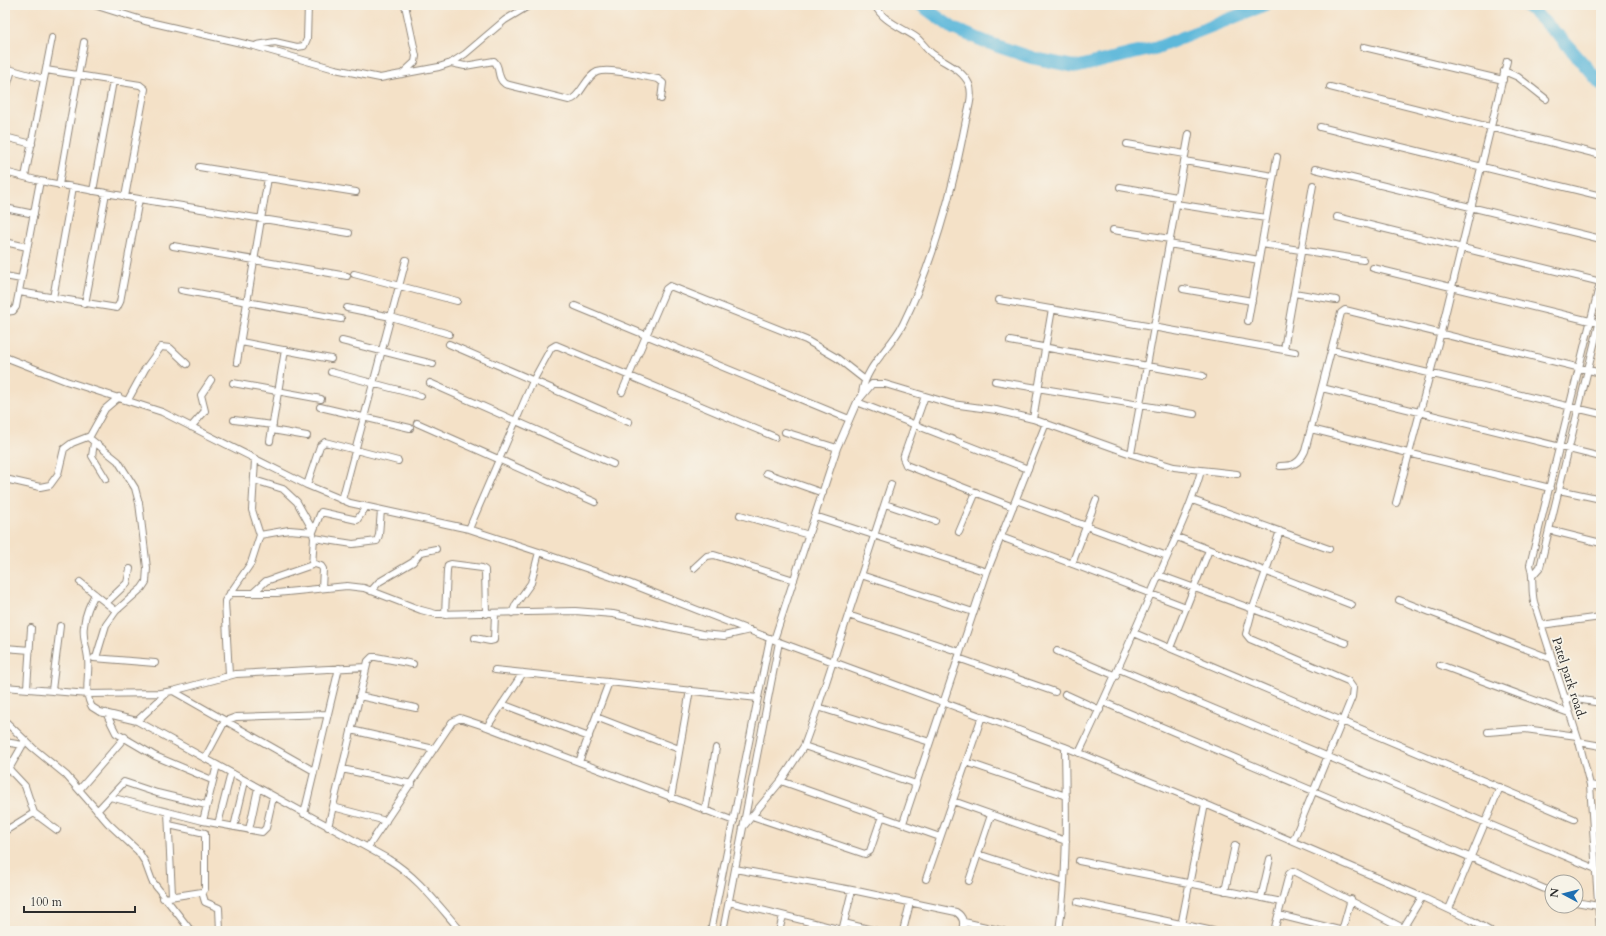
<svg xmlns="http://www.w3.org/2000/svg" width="1606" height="936" viewBox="0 0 1606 936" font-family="Cardo,serif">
	<rect width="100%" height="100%" fill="#f7f3e8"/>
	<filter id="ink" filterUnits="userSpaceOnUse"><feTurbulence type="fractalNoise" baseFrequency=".025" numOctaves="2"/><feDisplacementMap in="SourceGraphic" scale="8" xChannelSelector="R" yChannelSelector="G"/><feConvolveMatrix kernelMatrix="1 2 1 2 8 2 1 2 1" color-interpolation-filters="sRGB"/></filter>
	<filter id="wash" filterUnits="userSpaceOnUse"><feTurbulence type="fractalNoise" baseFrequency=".012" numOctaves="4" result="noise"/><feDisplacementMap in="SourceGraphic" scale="16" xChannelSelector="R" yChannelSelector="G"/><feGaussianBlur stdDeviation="0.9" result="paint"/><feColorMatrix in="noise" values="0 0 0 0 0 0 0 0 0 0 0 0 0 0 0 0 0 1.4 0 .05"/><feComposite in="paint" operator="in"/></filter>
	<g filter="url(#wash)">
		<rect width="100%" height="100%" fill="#f4e1c7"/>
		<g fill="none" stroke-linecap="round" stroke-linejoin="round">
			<path stroke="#5db8da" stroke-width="13" d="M 921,5 L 954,29 L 994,45 L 1033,58 L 1077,67 L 1156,48 L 1265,5
				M 1526,5 L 1562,39 L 1601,84"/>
		</g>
	</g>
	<g filter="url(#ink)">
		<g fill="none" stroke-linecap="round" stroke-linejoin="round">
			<defs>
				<path id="street" d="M 94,5 L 145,21 L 254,46 L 335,69 L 380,78 L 439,67 L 451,63 L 465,54 L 505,20 L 530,5
					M 257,45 L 275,42 L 297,47 L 304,46 L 307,39 L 308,5
					M 1364,47 L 1503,80
					M 451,63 L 465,66 L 494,61 C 501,67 496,78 505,84 L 569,100 C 580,99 585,77 597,72 C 609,67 644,77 658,79 L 663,83 L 661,99
					M 5,68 L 44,79
					M 46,70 L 140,85 L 145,89 L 125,197
					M 1504,71 L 1518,77 L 1546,99
					M 402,74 L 415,62 L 416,56 L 405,5
					M 1330,87 L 1601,155
					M 5,92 L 12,70
					M 1320,127 L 1601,196
					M 5,137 L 32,144
					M 1127,144 L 1185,154
					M 1184,161 L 1273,176
					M 199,167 L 356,192
					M 1315,169 L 1601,239
					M 5,172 L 40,181 L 139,199 L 349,233
					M 25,177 L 52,38
					M 59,185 L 84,42
					M 1120,187 L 1177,197
					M 93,191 L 113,81
					M 1176,204 L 1266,218
					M 5,208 L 34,214
					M 1337,217 L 1601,282
					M 1113,230 L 1170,239
					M 5,242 L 27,247
					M 1169,244 L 1259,260
					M 1262,244 L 1363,260
					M 173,246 L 347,276
					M 1373,268 L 1594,322
					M 354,274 L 457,301
					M 5,276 L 21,279
					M 1183,289 L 1252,301
					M 181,290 L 341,319
					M 19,292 L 117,308 L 120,302 L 139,199
					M 1294,293 L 1336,300
					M 53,298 L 73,187
					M 999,300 L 1295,352
					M 85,304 L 106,193
					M 575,306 L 849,419
					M 347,308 L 391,317 L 449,334
					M 5,312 L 13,311 L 16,307 L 40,181
					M 1248,321 L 1277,157
					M 342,341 L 433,364
					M 1010,341 L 1203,376
					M 241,342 L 331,359
					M 449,344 L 629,422
					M 1284,349 L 1313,185
					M 1332,350 L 1601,414
					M 5,357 L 66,381 L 162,412 L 307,485 L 350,503 L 469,529 L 539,552 L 626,582 L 779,642 L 1065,747 L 1205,804 L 1422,897 L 1471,920 L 1490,931
					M 237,362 L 268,178
					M 331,372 L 421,396
					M 995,381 L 1194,414
					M 233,383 L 321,399
					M 430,383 L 613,464
					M 1322,388 L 1601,457
					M 622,392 L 666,289 L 670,286 L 806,340 L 837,358 L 865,380
					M 862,393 C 866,365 891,348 903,324 C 934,261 952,193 965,125 C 967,113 974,95 969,84 C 962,69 946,64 934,55 C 927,51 923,43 917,38 C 903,28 882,21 875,5
					M 925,396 L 903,458 L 906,465 L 1013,507
					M 128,400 L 145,369 L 161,347 L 170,348 L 187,364
					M 857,402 L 1028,469
					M 320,407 L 410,428
					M 1033,419 L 1052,309
					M 234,420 L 273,425
					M 417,423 L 595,502
					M 191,427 L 205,411 L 201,395 L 211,380
					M 1311,429 L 1550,488
					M 272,430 L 307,436
					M 785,432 L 837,448
					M 88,437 L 118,461 L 135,488 L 139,503 L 147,568 L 146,582 L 142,588 L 116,611 L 106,625 L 96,658
					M 270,441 L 285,350
					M 94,443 L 92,456 L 106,479
					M 1131,454 L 1189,134
					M 1280,466 C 1293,466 1299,464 1305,451 L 1341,313 L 1345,310 L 1601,373
					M 766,473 L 823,493
					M 5,479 L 40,487 L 50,485 L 58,474 L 64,449 L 72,443 L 90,436 L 105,409 L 119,397
					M 254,480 L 283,489 L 297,502 L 311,527 L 314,538 L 312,565
					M 307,485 L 320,446 L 325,442 L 398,461
					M 1559,490 L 1601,499
					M 342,500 L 406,260
					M 1016,500 L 1167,556
					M 1192,500 L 1329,549
					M 1396,503 L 1441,332 L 1507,61
					M 885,504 L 935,521
					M 740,515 L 809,535
					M 815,516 L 987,572
					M 469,529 L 533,381 L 551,348 L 556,345 L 775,437
					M 1549,530 L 1601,543
					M 1280,531 L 1253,608 L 1246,634 L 1250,639 L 1348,681 L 1353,688 L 1352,697 L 1293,841
					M 959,532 L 976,492
					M 260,535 L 289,530 L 313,532 L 321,512 L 357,520 L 366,507
					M 1001,537 L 1186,607
					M 1177,537 L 1352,605
					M 314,538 L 353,544 L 377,541 L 379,535 L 381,510
					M 1072,564 L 1096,500
					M 694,568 L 707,556 L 714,555 L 794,580
					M 861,575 L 973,612
					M 1159,575 L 1346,643
					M 1533,575 L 1540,567 L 1601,316
					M 80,582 L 116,611
					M 371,591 L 379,582 L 413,562 L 421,552 L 436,549
					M 230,593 L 277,593 L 347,586 L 364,588 L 421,610 L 436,614 L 575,611 L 613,614 L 702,634 L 724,636 L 750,630
					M 253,593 L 266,581 L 315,564 L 321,566 L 323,569 L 322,588
					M 95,594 C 90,604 85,614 84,626 C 82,638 87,647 88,659 C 90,674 83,693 92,707 L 100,712 L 137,721 L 388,859 C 418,877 438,905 461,931
					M 1399,600 L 1552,659
					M 106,603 L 127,583 L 130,569
					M 512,613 L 516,604 L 531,583 L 539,552
					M 445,615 L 447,570 L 448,565 L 451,564 L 482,568 L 485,570 L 486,614
					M 848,615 L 960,652
					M 1541,625 L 1601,617
					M 1134,633 L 1574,819
					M 475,638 L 490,641 L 494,640 L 495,613
					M 774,640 L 837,448 L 857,402 L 872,384 L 885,384 L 952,404 L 996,410 L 1033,419 L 1131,454 L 1174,467 L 1237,474
					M 5,648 L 30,650
					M 1170,648 L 1209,550
					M 1057,651 L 1116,676
					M 94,658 L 155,663
					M 958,658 L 1055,692
					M 1440,665 L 1569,713
					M 1119,669 L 1596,869
					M 495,670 L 758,698
					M 229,675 L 225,601 L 251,563 L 260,535 L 252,510 L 255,460
					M 5,687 L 88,694 L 160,693 L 173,691 L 236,674 L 366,667
					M 27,688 L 31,628
					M 52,690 L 60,626
					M 173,691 L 314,771
					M 1065,694 L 1100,710
					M 359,696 L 416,708
					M 1564,697 L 1601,703
					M 1103,702 L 1552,892
					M 502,704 L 589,737
					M 818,707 L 930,742
					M 106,713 L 116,733 L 155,756 L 212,780
					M 596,717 L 679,749
					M 5,721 L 33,748 L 66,775 L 108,823 L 138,851 L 145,862 L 152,881 L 191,931
					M 137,721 L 168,692
					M 487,727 L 523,673
					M 351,730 L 434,749
					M 1488,732 L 1525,729 L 1577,736
					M 5,742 L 23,745
					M 1579,742 L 1601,746
					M 804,746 L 916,784
					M 1079,753 C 1107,694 1133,635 1159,575 C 1174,541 1191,507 1201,471
					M 205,758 L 225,721 L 236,717 L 328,714
					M 579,762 L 609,682
					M 966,762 L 1066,796
					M 9,769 L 25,786 L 34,813 L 57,830
					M 342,769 L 412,784
					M 5,772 L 9,769 L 25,741
					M 781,781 L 940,837
					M 1590,785 L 1601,787
					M 79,790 L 125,737
					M 110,797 L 203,821 L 262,832 L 266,828 L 273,797
					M 671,798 L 690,690
					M 953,801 L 1066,841
					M 333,807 L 386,821
					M 97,811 L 124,782 L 157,793 L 206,805
					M 705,811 L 716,748
					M 168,812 L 172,895
					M 304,814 L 339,668
					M 752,816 L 865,854 L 870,851 L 882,816
					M 203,821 L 217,765
					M 903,823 L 987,572 L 1046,423
					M 218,824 L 231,773
					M 234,827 L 245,781
					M 328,827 L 368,661 L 372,657 L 376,657 L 413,664
					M 743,827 L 781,781 L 804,746 L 818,707 L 891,484
					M 249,830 L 258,788
					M 5,831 L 34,813
					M 368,847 L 452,722 L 460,718 L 487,727 L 734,821
					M 978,854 L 1064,882
					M 1079,861 L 1282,902
					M 735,869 L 852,890 L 956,912 C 964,917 964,923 962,931
					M 926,879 L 982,716
					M 969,881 L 991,815
					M 1225,891 L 1235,845
					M 202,892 L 205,902 L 219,908 L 220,931
					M 163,898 L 202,892 L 205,889 L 205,833 L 169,825
					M 1261,898 L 1270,859
					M 729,902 L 842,930
					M 1078,902 L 1213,931
					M 1576,902 L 1598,906
					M 1449,909 L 1500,787
					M 1279,915 L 1343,931
					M 964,922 L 1003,931
					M 844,923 L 876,931
					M 1402,930 L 1422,897
					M 711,931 L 770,638
					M 723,931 L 779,642
					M 779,931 L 783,916
					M 842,931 L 852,890
					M 903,931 L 910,903
					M 1059,931 C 1068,870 1066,809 1065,747
					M 1180,931 L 1205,804
					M 1274,931 L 1289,874 L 1293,871 L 1403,928
					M 1342,931 L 1351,899
					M 1600,931 L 1590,785 L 1579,742 L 1534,602 C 1531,589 1534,577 1530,565 L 1601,279"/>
			</defs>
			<use href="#street" stroke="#908679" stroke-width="8"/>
			<use href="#street" stroke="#fff" stroke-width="6"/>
		</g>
	</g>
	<g text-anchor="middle" stroke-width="3.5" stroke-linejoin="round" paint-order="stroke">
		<g font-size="13" fill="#2b2b2b" stroke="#f7f3e8">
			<text transform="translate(1570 678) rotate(72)" y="5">Patel park road.</text>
		</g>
	</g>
	<rect width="1606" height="936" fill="none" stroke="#f7f3e8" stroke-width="20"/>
	<g transform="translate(1564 894) rotate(277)"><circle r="19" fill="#f7f3e8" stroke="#a5a39c"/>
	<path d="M0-3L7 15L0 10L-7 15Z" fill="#1f6fb2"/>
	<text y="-6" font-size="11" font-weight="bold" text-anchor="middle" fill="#2b2b2b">N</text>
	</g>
	<path d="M24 906v6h111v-6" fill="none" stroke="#2b2b2b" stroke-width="2"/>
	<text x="30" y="906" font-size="12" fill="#2b2b2b" stroke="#f7f3e8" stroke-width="3" paint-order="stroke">100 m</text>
</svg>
